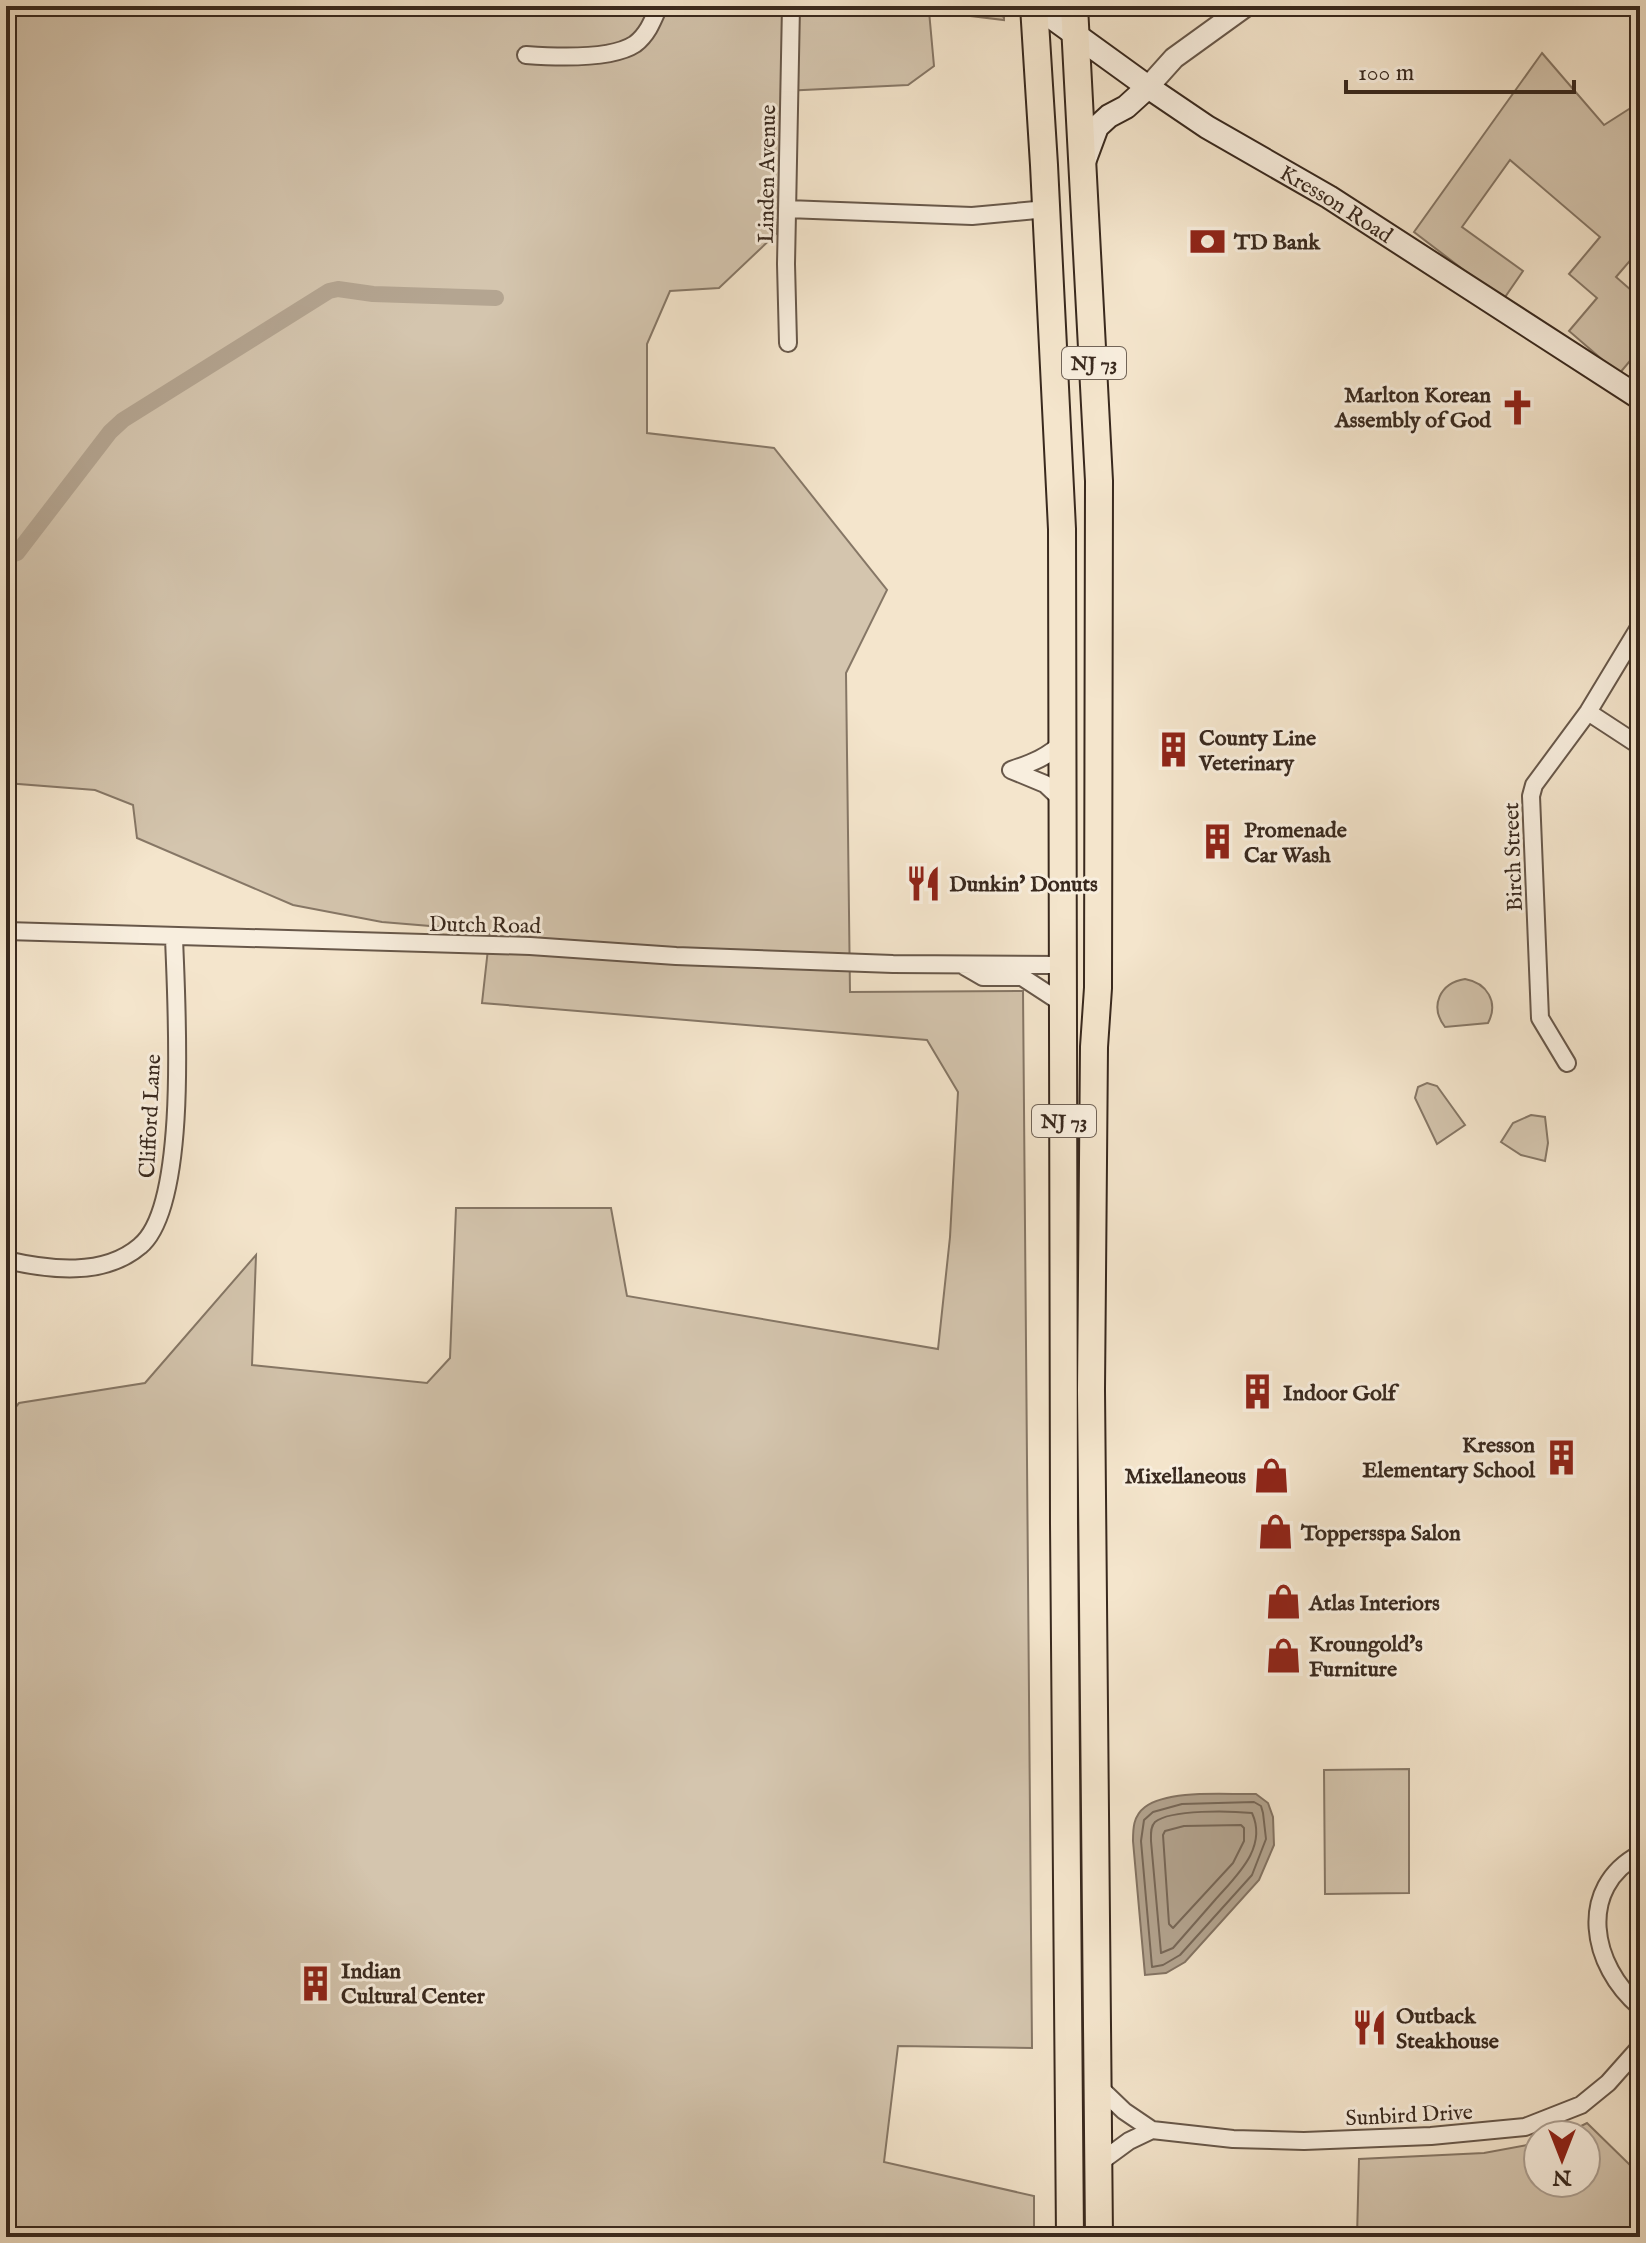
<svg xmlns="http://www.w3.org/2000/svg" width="1646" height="2243" viewBox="0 0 1646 2243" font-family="'IM FELL English',serif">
	<rect width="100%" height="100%" fill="#f4e5cc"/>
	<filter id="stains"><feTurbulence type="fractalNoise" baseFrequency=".0025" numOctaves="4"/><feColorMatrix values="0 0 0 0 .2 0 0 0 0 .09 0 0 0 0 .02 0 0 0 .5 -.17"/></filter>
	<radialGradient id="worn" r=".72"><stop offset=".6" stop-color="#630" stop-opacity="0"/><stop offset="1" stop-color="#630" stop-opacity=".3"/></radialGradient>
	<path fill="#d4c5ae" stroke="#867766" stroke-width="2" d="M 6,6 L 983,6 L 1004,17 L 1004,20 L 929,11 L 934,66 L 908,85 L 783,91 L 777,233 L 719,288 L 670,291 L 647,344 L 647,433 L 774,448 L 887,590 L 846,673 L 850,992 L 1023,991 L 1032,2048 L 898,2046 L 884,2162 L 1034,2196 L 1034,2237 L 6,2237 L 6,1419 L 19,1403 L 145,1383 L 256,1255 L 252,1365 L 427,1383 L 450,1358 L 456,1208 L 611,1208 L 627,1296 L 938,1349 L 950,1237 L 958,1092 L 927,1040 L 482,1003 L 490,931 L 382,922 L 293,905 L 137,838 L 133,805 L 95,790 L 6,783 Z
		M 1542,53 L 1604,125 L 1640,102 L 1640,249 L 1616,277 L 1640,298 L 1640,349 L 1619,374 L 1569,331 L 1597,298 L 1569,274 L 1600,237 L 1510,160 L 1462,227 L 1523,271 L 1503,300 L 1414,232 Z
		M 1465,979 C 1487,983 1499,1002 1488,1023 L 1445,1027 C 1429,1006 1440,983 1465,979 Z
		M 1427,1083 L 1437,1086 L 1465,1125 L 1437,1144 L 1415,1098 L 1418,1087 Z
		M 1531,1115 L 1545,1117 L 1548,1143 L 1545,1161 L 1521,1155 L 1501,1142 L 1513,1123 Z
		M 1409,1769 L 1409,1893 L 1325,1894 L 1324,1770 Z
		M 1587,2123 L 1631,2166 L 1640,2166 L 1640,2237 L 1357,2237 L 1359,2159 L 1484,2153 L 1538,2143 L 1538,2183 L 1586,2183 L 1586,2135 L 1563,2135 Z"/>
	<path fill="#b4a591" stroke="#837363" stroke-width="2" d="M 1256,1794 L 1268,1803 L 1273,1817 L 1274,1845 L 1259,1880 L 1185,1962 L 1166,1973 L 1145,1975 L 1133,1841 C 1133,1829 1133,1816 1145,1807 C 1170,1789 1226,1795 1256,1794 Z"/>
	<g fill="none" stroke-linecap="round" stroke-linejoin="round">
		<path stroke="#766758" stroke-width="2" d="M 1254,1802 L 1261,1806 L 1263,1813 L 1266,1839 L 1252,1875 L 1180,1955 L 1163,1965 L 1152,1967 L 1141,1841 L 1144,1820 L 1153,1812 L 1182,1804 Z
			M 1252,1813 C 1268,1848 1236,1876 1215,1900 C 1201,1916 1187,1932 1173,1948 L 1161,1953 L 1151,1841 C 1151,1835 1150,1827 1155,1822 C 1171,1809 1231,1811 1252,1813 Z
			M 1184,1826 L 1241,1825 L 1244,1828 L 1244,1841 L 1233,1863 L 1173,1928 L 1169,1924 L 1163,1835 L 1165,1831 Z"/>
		<path stroke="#b4a591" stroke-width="16" d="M 6,557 L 17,553 L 110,432 L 123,420 L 329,291 L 338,289 L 373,294 L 496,298"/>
		<defs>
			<path id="minor" d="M 526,55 C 554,57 611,60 635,44 C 648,34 653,20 659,6
				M 787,209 L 972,216 L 1047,209
				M 788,343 L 786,264 L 791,6
				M 1588,712 L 1640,746
				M 1063,801 L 1045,784 L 1011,770 C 1032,763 1048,757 1064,741
				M 6,931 L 530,946 L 676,956 L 893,964 L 1065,965
				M 964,966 L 983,977 L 1022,977 L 1065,1005
				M 1567,1063 L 1540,1018 L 1531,796 L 1534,785 L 1588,712 L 1640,626
				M 6,1260 C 49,1270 104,1277 140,1246 C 190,1205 176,1001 174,937
				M 1640,1854 C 1576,1888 1591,1966 1640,2007
				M 1152,2130 L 1233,2139 L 1304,2141 L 1431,2136 L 1525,2127 L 1581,2105 L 1608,2083 L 1640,2047
				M 1099,2163 L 1129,2141 L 1152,2130 L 1124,2111 L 1099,2087"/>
			<path id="tertiary" d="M 1148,87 L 1174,58 L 1246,6"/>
			<g id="secondary">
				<path id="s1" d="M 1036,6 L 1148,87 L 1207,127 L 1329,197 L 1640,398"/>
				<path d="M 1084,162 L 1097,127 L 1109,116 L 1126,107 L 1148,87"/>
			</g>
			<path id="trunk" d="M 1034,6 L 1044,165 L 1062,529 L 1064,1524 L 1070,2237
				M 1074,6 L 1099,481 L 1098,988 L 1094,1047 L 1091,1390 L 1099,2237"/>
		</defs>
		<use href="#minor" stroke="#68584a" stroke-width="20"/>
		<use href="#tertiary" stroke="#68584a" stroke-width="24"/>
		<use href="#secondary" stroke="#39291e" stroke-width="26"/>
		<use href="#trunk" stroke="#39291e" stroke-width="30"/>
		<use href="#minor" stroke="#f8eede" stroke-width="16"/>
		<use href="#tertiary" stroke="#f8eede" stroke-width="20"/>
		<use href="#secondary" stroke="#f8eede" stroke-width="22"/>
		<use href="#trunk" stroke="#f4e5cc" stroke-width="26"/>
	</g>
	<defs>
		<symbol id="bank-bare" viewBox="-9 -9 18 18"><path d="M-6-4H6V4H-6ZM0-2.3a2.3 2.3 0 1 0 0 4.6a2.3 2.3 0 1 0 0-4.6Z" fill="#8f2418" stroke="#f8eede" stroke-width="2.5" paint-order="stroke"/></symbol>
		<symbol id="church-bare" viewBox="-9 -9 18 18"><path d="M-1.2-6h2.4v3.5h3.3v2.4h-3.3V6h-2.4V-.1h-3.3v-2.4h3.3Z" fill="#8f2418" stroke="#f8eede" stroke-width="2.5" paint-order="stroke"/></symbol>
		<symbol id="building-bare" viewBox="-9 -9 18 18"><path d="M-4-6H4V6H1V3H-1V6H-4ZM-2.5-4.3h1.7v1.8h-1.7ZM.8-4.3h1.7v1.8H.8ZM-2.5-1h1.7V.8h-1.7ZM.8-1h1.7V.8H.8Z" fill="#8f2418" stroke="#f8eede" stroke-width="2.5" paint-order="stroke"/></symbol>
		<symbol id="restaurant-bare" viewBox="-9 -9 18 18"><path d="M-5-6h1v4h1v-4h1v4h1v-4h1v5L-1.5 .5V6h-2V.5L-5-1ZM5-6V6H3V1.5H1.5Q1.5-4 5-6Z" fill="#8f2418" stroke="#f8eede" stroke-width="2.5" paint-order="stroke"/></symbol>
		<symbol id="shop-bare" viewBox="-9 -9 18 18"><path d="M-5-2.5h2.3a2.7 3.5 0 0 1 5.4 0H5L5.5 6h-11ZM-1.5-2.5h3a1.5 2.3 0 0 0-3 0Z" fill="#8f2418" stroke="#f8eede" stroke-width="2.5" paint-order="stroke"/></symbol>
	</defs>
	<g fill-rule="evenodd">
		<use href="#bank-bare" x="1182" y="216" width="51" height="51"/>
		<use href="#church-bare" x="1492" y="382" width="51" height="51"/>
		<use href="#building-bare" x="1148" y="724" width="51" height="51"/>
		<use href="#building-bare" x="1192" y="816" width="51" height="51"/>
		<use href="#restaurant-bare" x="898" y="858" width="51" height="51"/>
		<use href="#building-bare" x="1232" y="1366" width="51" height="51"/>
		<use href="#building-bare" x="1536" y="1432" width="51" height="51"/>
		<use href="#shop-bare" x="1246" y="1450" width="51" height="51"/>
		<use href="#shop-bare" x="1250" y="1506" width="51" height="51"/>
		<use href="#shop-bare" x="1258" y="1576" width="51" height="51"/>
		<use href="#shop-bare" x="1258" y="1630" width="51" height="51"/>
		<use href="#building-bare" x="290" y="1958" width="51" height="51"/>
		<use href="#restaurant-bare" x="1344" y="2002" width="51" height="51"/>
	</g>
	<g text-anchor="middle" stroke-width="6" stroke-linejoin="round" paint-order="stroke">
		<g fill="#f8eede" stroke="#726458" stroke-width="2">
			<rect x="1062" y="347" width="64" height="32" rx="6"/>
			<rect x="1032" y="1105" width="64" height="32" rx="6"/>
		</g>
		<g font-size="20" font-weight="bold" fill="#39291e">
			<text x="1094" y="370">NJ 73</text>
			<text x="1064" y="1128">NJ 73</text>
		</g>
		<g font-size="22" fill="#39291e" stroke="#f8eede">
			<text transform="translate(766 174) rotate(-89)" y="8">Linden Avenue</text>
			<text dy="8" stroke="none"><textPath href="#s1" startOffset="360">Kresson Road</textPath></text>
			<text transform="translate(1512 857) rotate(-92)" y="8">Birch Street</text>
			<text transform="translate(485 924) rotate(1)" y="8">Dutch Road</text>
			<text transform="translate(149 1116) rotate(-87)" y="8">Clifford Lane</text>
			<text transform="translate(1409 2114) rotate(-3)" y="8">Sunbird Drive</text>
		</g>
		<g font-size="22" font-weight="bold" fill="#39291e" stroke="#f8eede" text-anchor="start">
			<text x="1234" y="249">TD Bank</text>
			<text x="1491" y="402" text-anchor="end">Marlton Korean<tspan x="1491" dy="25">Assembly of God</tspan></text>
			<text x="1199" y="745">County Line<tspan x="1199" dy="25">Veterinary</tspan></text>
			<text x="1244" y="837">Promenade<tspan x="1244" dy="25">Car Wash</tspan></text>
			<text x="949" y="891">Dunkin' Donuts</text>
			<text x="1283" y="1400">Indoor Golf</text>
			<text x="1535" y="1452" text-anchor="end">Kresson<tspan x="1535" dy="25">Elementary School</tspan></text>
			<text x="1246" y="1483" text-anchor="end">Mixellaneous</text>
			<text x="1301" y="1540">Toppersspa Salon</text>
			<text x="1309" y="1610">Atlas Interiors</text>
			<text x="1309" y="1651">Kroungold's<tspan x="1309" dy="25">Furniture</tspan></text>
			<text x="341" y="1978">Indian<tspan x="341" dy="25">Cultural Center</tspan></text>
			<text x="1396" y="2023">Outback<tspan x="1396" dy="25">Steakhouse</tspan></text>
		</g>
	</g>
	<rect width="1646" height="2243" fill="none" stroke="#f4e5cc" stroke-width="32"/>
	<rect x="8" y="8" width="1630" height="2227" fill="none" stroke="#39291e" stroke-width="4"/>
	<rect x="16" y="16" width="1614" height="2211" fill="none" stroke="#39291e" stroke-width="2"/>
	<g transform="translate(1562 2159) rotate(180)"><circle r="38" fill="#f8eede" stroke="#ac9f91" stroke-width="2"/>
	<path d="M0-6L14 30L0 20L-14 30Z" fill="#8f2418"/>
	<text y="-12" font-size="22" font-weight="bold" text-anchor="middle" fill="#39291e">N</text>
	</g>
	<path d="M1346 80v12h228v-12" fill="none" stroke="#39291e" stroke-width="4"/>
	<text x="1358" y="80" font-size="24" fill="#39291e" stroke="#f8eede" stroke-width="6" paint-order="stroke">100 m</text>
	<rect width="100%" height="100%" filter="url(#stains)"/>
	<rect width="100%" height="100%" fill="url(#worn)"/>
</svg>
